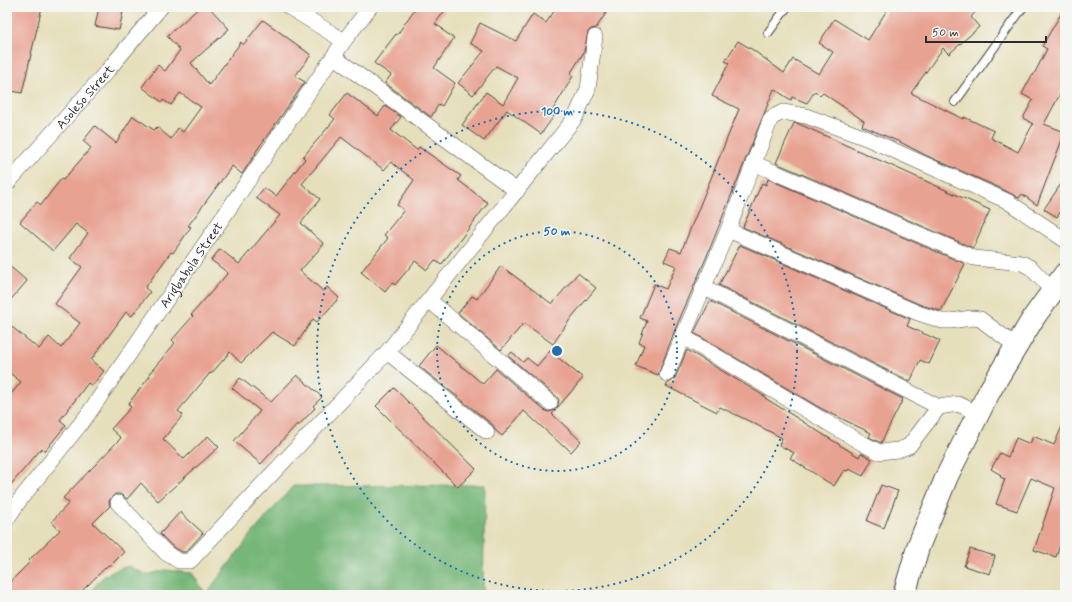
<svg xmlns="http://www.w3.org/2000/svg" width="1072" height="602" viewBox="0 0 1072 602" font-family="Mynerve,sans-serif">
	<rect width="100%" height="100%" fill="#f6f6f2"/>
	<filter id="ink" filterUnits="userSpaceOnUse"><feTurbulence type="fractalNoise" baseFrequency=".025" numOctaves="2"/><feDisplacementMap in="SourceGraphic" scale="8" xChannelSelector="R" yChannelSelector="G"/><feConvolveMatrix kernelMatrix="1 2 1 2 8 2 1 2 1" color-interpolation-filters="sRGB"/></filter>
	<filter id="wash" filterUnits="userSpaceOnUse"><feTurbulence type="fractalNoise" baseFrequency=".012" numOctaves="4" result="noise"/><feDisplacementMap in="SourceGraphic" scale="16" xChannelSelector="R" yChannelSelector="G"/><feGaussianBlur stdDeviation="0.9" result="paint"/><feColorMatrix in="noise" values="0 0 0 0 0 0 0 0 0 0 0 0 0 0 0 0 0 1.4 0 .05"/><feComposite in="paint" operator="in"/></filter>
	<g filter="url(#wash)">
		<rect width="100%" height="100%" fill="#e6dfbb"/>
		<path fill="#76b678" stroke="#507052" d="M 485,485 L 483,595 L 89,595 C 102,575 106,573 128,566 L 147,575 L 166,570 L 192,573 L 206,594 L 251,535 L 293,486 Z"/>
		<g id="blocks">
			<path fill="#e8a292" d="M 7,7 L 42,7 L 22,93 L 7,90 Z
				M 99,7 L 124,7 L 119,30 L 95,26 Z
				M 200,7 L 209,7 L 229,29 L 191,63 L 209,85 L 241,42 L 243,45 L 263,20 L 311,55 L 295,76 L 305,82 L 255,153 L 256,153 L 242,174 L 232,166 L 188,226 L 191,227 L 173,253 L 171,252 L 145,288 L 150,292 L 132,316 L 126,312 L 91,360 L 104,371 L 92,386 L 88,383 L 60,420 L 66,425 L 45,451 L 42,448 L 7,489 L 7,399 L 21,382 L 7,371 L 7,323 L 39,349 L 49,337 L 61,348 L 80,323 L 55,304 L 82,267 L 70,258 L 88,233 L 76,224 L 53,251 L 20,222 L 37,202 L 41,205 L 61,179 L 63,180 L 91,148 L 83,141 L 95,126 L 116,143 L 133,116 L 154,130 L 157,127 L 171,139 L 178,128 L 183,132 L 201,107 L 180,93 L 171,105 L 163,100 L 162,102 L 142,87 L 158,65 L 165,71 L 180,50 L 167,36 Z
				M 416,7 L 447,7 L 435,24 L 443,29 L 442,30 L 454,38 L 434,68 L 455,83 L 442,106 L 439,104 L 431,117 L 385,83 L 391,75 L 374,63 L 396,34 L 397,35 Z
				M 557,7 L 610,7 L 596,28 L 591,29 L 588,32 L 584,52 L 570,74 L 573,76 L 551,113 L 554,116 L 541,134 L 507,110 L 484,141 L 462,125 L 486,92 L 503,104 L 518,78 L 496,66 L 473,95 L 458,83 L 484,51 L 470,43 L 480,23 L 516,41 L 533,14 L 546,23 Z
				M 889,7 L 980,7 L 971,17 L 979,27 L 949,54 L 943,48 L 911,93 L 963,119 L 964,117 L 994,131 L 991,138 L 1018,152 L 1033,124 L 1023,118 L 1033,100 L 1022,94 L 1032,75 L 1033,76 L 1047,49 L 1042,46 L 1065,7 L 1065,85 L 1044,124 L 1065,132 L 1037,205 L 1022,194 L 1019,198 L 1000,188 L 925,155 L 900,142 L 862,126 L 864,121 L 823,93 L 820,96 L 815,91 L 807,103 L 792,97 L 791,100 L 774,89 L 706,258 L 674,332 L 658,375 L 636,366 L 644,345 L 639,343 L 647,321 L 640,318 L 654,284 L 666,289 L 676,266 L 664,261 L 670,248 L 681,252 L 739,109 L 712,96 L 729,63 L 725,61 L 738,41 L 753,50 L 784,73 L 793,59 L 819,74 L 833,52 L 819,43 L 834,19 L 868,40 Z
				M 347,93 L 378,116 L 385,106 L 401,117 L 391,130 L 417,150 L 419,147 L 461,176 L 458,180 L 488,203 L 441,265 L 435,260 L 427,270 L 415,261 L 395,285 L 392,283 L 385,292 L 361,272 L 388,238 L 384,235 L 404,210 L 397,205 L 414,180 L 391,162 L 384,170 L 341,137 L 302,184 L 320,199 L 301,223 L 324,244 L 300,271 L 323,291 L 327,287 L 339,298 L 317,322 L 313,319 L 295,346 L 272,332 L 241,363 L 230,352 L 211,374 L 210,373 L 178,411 L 183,415 L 163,439 L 184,459 L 208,436 L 219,447 L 158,501 L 141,483 L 127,499 L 120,494 L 115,494 L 112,497 L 109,501 L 110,506 L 93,523 L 124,552 L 110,566 L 108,565 L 78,595 L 7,595 L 7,585 L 30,562 L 29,560 L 60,530 L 51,522 L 69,503 L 63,498 L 121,438 L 111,429 L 131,407 L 128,404 L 150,376 L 149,374 L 175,343 L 172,340 L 193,316 L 191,315 L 228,273 L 211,260 L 220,249 L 239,264 L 280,215 L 256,198 L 264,188 L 276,196 L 305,159 L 303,157 L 335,119 L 330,115 Z
				M 794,123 L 799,124 L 990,210 L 973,248 L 776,163 Z
				M 1065,178 L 1065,205 L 1057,217 L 1044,209 Z
				M 768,179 L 965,264 L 941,311 L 921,305 L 743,227 L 762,183 L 766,185 Z
				M 740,245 L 910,319 L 907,326 L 940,341 L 929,364 L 920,360 L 910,382 L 719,285 Z
				M 7,264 L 27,281 L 7,304 Z
				M 501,266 L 552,304 L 578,273 L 596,288 L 571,318 L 553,344 L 524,323 L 501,350 L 458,313 L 472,296 L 477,299 Z
				M 710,301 L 903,399 L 881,443 L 869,437 L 871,433 L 822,409 L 694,333 Z
				M 436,345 L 483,384 L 496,369 L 544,410 L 549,412 L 556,410 L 552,414 L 581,441 L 571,452 L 564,445 L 563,446 L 524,411 L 502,436 L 496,431 L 493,425 L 419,366 Z
				M 687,350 L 766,397 L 765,398 L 859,457 L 861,453 L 872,459 L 863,476 L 849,469 L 847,471 L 844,470 L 834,486 L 790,458 L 794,453 L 779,445 L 782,438 L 759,426 L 720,407 L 717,412 L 666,386 L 668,383 L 672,381 L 675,378 Z
				M 550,351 L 583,378 L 557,408 L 559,400 L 556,396 L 508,356 L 512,352 L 523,362 L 527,358 L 537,366 Z
				M 297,375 L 322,397 L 313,406 L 315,408 L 298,426 L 297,424 L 261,464 L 234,441 L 260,411 L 232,388 L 240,378 L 271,402 Z
				M 394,388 L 476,469 L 458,487 L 376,406 Z
				M 1065,419 L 1065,529 L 1056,557 L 1034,550 L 1055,488 L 1031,478 L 1017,511 L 996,504 L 1005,479 L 1000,477 L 1001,475 L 991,469 L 1000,453 L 1008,457 L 1016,438 L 1030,444 L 1033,436 L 1054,445 Z
				M 881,485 L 898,491 L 884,528 L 867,521 Z
				M 180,512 L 203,533 L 186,552 L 182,552 L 172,546 L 160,534 Z
				M 970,549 L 995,556 L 990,574 L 964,566 Z"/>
		</g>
	</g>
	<g filter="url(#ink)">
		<use href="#blocks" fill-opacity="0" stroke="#474641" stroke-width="1"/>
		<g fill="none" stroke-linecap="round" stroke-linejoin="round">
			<defs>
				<path id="lane" d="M 768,33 L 787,7
					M 955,102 L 1023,7"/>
				<g id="street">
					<path d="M 289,7 L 344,41"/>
					<path d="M 334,57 L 517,191"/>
					<path d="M 753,163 L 974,258 L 1022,263 L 1031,268 L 1053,291"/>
					<path id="s1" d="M 7,184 L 108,70 L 161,7"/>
					<path d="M 728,230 L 918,313 L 942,321 L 950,321 L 972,318 L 980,319 L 1016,346"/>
					<path d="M 703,287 L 939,407"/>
					<path d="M 429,300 L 550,403"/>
					<path d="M 682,336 L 860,442 L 879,452 L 898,450 L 909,446 L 939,407 L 958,404 L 978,413"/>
					<path d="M 387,352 L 487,432"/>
					<path d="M 667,374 L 728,230 L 771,118 L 783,112 L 806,116 L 866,138 L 1007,201 L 1065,240"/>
					<path d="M 118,503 L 166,553 L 179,561 L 190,561 L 387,352 L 575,118 L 588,89 L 595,37"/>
					<path id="s2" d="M 7,519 L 19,501 L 86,417 L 344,41 L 370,7"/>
				</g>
				<path id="primary" d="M 904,595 L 918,547 L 947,476 L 990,390 L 1034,317 L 1065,274"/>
			</defs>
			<use href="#lane" stroke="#474641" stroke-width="10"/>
			<use href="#street" stroke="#474641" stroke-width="16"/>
			<use href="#primary" stroke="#474641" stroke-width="24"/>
			<use href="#lane" stroke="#fff" stroke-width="8"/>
			<use href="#street" stroke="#fff" stroke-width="15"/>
			<use href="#primary" stroke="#fff" stroke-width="22"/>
		</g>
	</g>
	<g fill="none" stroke="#1f6fb2" stroke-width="2" stroke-dasharray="2 4">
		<circle cx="557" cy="351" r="120"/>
		<circle cx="557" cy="351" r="240"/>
	</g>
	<g text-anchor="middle" stroke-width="3" stroke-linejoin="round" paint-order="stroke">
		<g font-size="13" fill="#2b2b2b" stroke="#f6f6f2">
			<text dy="5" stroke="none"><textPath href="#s1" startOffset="117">Asoleso Street</textPath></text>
			<text dy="5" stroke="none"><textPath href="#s2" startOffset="314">Arigbabola Street</textPath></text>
		</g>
	</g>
	<circle cx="557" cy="351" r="6" fill="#1f6fb2" stroke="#f6f6f2" stroke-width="2"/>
	<g font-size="12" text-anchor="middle" font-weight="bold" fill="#1f6fb2" stroke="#f6f6f2" stroke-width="3" stroke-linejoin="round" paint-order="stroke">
		<text x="557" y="115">100 m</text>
		<text x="557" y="235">50 m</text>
	</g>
	<rect width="1072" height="602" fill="none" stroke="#f6f6f2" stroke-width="24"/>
	<path d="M926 36v6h120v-6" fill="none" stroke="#2b2b2b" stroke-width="2"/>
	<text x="932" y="36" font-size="12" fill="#2b2b2b" stroke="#f6f6f2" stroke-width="3" paint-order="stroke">50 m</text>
</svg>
